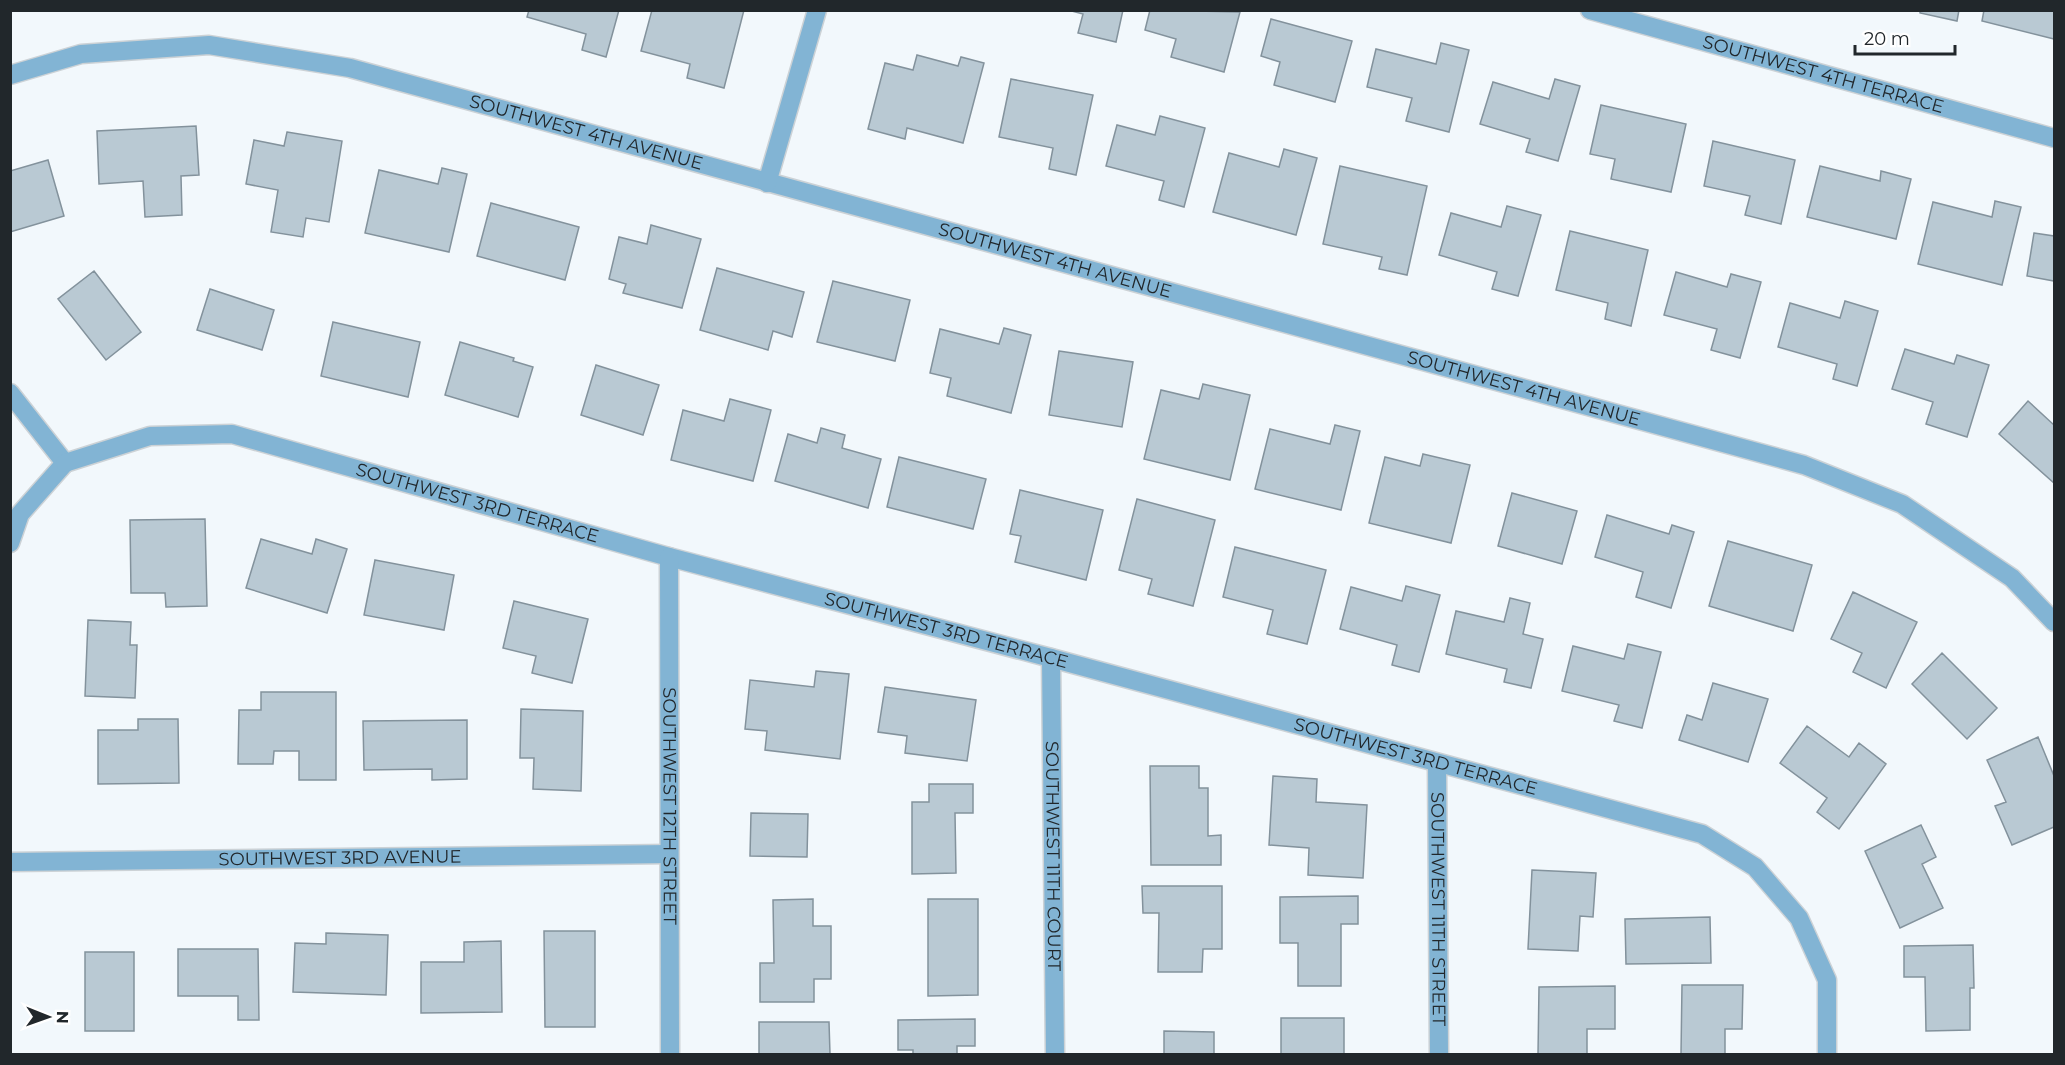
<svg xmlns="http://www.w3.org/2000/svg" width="2065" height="1065" viewBox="0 0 2065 1065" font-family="Montserrat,sans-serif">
	<rect width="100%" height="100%" fill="#f2f8fc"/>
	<path fill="#b9c9d3" stroke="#83929c" stroke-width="1.5" d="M 529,10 L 619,10 L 606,57 L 582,50 L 586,34 L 527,17 Z
		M 652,10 L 744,10 L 724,88 L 687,78 L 690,64 L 641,51 Z
		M 1068,10 L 1123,10 L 1116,42 L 1078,33 L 1083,14 Z
		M 1150,10 L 1240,12 L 1224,72 L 1171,57 L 1176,39 L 1145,30 Z
		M 1920,10 L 1959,10 L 1957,21 L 1920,13 Z
		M 1984,10 L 2054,10 L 2054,39 L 1982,21 Z
		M 1271,19 L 1352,41 L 1335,102 L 1274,85 L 1280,62 L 1261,56 Z
		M 1441,43 L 1469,50 L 1449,132 L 1406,121 L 1412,98 L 1367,87 L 1376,49 L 1436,64 Z
		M 917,55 L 958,66 L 961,57 L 984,63 L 963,143 L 907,128 L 905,139 L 868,129 L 885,63 L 913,70 Z
		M 1011,79 L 1093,95 L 1076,175 L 1049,169 L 1053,148 L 999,137 Z
		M 1555,79 L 1580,86 L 1558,161 L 1526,152 L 1530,139 L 1480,124 L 1493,82 L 1549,99 Z
		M 1601,105 L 1686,124 L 1671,192 L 1611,179 L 1615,159 L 1590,154 Z
		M 1160,116 L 1205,128 L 1184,207 L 1159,200 L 1164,181 L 1106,166 L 1117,125 L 1155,135 Z
		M 196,126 L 199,175 L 181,176 L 182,215 L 145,217 L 143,181 L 99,184 L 97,131 Z
		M 287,132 L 342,141 L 329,222 L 306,218 L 303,237 L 271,232 L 278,190 L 246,184 L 254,140 L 284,146 Z
		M 1713,141 L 1795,160 L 1781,224 L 1745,215 L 1750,196 L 1704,186 Z
		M 1284,149 L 1317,158 L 1296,235 L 1213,212 L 1229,153 L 1279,167 Z
		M 48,160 L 64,216 L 10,232 L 10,171 Z
		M 1340,166 L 1427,186 L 1407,275 L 1379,269 L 1382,257 L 1323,244 Z
		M 1820,166 L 1880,181 L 1881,171 L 1911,179 L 1896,239 L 1807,217 Z
		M 442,168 L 467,174 L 449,252 L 365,233 L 379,170 L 438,184 Z
		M 1995,201 L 2021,207 L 2002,285 L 1918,264 L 1933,202 L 1992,217 Z
		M 491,203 L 579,227 L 565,280 L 477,256 Z
		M 1507,206 L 1541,215 L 1518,296 L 1492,289 L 1497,272 L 1439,255 L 1451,213 L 1501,227 Z
		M 651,225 L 701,239 L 682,308 L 623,293 L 626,284 L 609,279 L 619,237 L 647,244 Z
		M 1570,231 L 1648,250 L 1631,326 L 1605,319 L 1608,303 L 1556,290 Z
		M 2034,233 L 2054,236 L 2054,281 L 2027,276 Z
		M 717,268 L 804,292 L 792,337 L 773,331 L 768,350 L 700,330 Z
		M 94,271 L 141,332 L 106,360 L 58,299 Z
		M 1676,272 L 1727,287 L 1731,274 L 1761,282 L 1740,358 L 1711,350 L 1717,329 L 1664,315 Z
		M 833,281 L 910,300 L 895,361 L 817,342 Z
		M 210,289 L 274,310 L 262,350 L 197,330 Z
		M 1845,301 L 1878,311 L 1857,386 L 1833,379 L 1837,364 L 1778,347 L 1790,303 L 1840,318 Z
		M 333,322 L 420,342 L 408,397 L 321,376 Z
		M 1004,328 L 1031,335 L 1011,413 L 947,396 L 951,378 L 930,373 L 940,329 L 999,344 Z
		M 460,342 L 514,358 L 513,361 L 533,367 L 518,417 L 445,395 Z
		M 1905,349 L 1954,364 L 1957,355 L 1989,365 L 1967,437 L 1926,424 L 1933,402 L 1892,389 Z
		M 1059,351 L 1133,362 L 1122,427 L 1049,415 Z
		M 596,365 L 659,385 L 643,435 L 581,415 Z
		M 1203,384 L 1250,395 L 1230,480 L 1144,459 L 1161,390 L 1199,399 Z
		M 730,399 L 771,410 L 753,481 L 671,460 L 683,410 L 724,421 Z
		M 2028,401 L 2054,425 L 2054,483 L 1999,434 Z
		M 1335,425 L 1360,431 L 1341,510 L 1255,489 L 1270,429 L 1330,444 Z
		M 821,428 L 845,435 L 842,448 L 881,459 L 868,508 L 775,481 L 788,434 L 817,443 Z
		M 1423,454 L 1470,465 L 1451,543 L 1369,523 L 1385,457 L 1420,466 Z
		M 899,457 L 986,479 L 973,529 L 887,507 Z
		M 1020,490 L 1103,510 L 1086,580 L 1015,562 L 1021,536 L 1010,534 Z
		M 1512,493 L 1577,511 L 1562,564 L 1498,546 Z
		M 1137,499 L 1215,520 L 1193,606 L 1148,594 L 1152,579 L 1119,570 Z
		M 1607,515 L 1669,534 L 1672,525 L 1694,532 L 1671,608 L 1636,597 L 1643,572 L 1595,557 Z
		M 205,519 L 207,606 L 166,607 L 165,593 L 131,593 L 130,520 Z
		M 261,539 L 312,554 L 316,539 L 347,549 L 327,613 L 246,588 Z
		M 1728,541 L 1812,565 L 1793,631 L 1709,606 Z
		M 1235,547 L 1326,570 L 1307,644 L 1267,634 L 1273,610 L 1223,597 Z
		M 375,560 L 454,575 L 444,630 L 364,615 Z
		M 1406,586 L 1440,595 L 1419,672 L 1392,665 L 1397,645 L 1340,629 L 1351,587 L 1402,601 Z
		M 1853,592 L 1917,622 L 1886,688 L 1853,672 L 1862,653 L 1831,639 Z
		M 1510,598 L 1530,603 L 1523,634 L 1543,639 L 1531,688 L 1504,682 L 1507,669 L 1446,654 L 1456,611 L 1504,622 Z
		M 514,601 L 588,619 L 572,683 L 532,673 L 536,656 L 503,648 Z
		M 88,620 L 131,622 L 130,645 L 137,645 L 135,698 L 85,696 Z
		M 1628,644 L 1661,652 L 1642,728 L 1614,721 L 1619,705 L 1562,691 L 1573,646 L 1624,659 Z
		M 1942,653 L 1997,708 L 1967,739 L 1912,684 Z
		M 816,671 L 849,674 L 840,759 L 765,750 L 767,731 L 745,729 L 750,680 L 814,687 Z
		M 1713,683 L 1768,699 L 1748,762 L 1679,740 L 1687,715 L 1702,720 Z
		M 885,687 L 976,700 L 967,761 L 905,753 L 907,736 L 878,732 Z
		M 261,692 L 336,692 L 336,780 L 299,780 L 299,751 L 274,751 L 273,764 L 238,764 L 239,710 L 261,710 Z
		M 521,709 L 583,711 L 581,791 L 533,789 L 534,758 L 520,758 Z
		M 138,719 L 178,719 L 179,783 L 98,784 L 98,730 L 138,730 Z
		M 467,720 L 467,779 L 432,780 L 432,769 L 364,770 L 363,721 Z
		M 1807,726 L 1849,757 L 1859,743 L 1886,764 L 1839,829 L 1817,812 L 1827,798 L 1780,763 Z
		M 2038,737 L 2054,776 L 2054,827 L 2012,845 L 1995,806 L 2006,802 L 1987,760 Z
		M 1150,766 L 1199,766 L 1199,788 L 1208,788 L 1208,836 L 1221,835 L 1221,865 L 1151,865 Z
		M 1273,776 L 1317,779 L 1316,802 L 1367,805 L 1363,878 L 1308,875 L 1309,848 L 1269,845 Z
		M 929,784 L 973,784 L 973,813 L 955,813 L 956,873 L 912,874 L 912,802 L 929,802 Z
		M 751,813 L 808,814 L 807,857 L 750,856 Z
		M 1921,825 L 1936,857 L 1922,864 L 1943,908 L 1900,928 L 1865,851 Z
		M 1532,870 L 1596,873 L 1593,917 L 1580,916 L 1578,951 L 1528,949 Z
		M 1142,886 L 1222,886 L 1222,949 L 1203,949 L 1202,972 L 1158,972 L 1159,913 L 1143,913 Z
		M 1358,896 L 1358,924 L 1341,924 L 1341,986 L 1298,986 L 1298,943 L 1280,943 L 1280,897 Z
		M 813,899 L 813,926 L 831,926 L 831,979 L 814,979 L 814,1002 L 760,1002 L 760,963 L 774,963 L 773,900 Z
		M 928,899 L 978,899 L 978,995 L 928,996 Z
		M 1710,917 L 1711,963 L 1626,964 L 1625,919 Z
		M 544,931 L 595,931 L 595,1027 L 545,1027 Z
		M 326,933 L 388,935 L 386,995 L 293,992 L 295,943 L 326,944 Z
		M 501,941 L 502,1012 L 421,1013 L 421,962 L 464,962 L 464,942 Z
		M 1973,945 L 1974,988 L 1970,988 L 1970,1030 L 1926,1031 L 1925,977 L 1904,977 L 1904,946 Z
		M 178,949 L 258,949 L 259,1020 L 238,1020 L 238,996 L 178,996 Z
		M 85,952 L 134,952 L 134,1031 L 85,1031 Z
		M 1682,985 L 1743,985 L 1742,1029 L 1725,1029 L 1725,1054 L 1681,1054 Z
		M 1615,986 L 1615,1029 L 1587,1029 L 1587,1054 L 1538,1054 L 1539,987 Z
		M 1281,1018 L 1344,1018 L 1344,1054 L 1281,1054 Z
		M 975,1019 L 975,1046 L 957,1046 L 957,1054 L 913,1054 L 913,1050 L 898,1050 L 898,1020 Z
		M 759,1022 L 829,1022 L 830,1054 L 759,1054 Z
		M 1164,1031 L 1214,1032 L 1214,1054 L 1164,1054 Z"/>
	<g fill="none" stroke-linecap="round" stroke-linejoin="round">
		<defs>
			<g id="street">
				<path id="s1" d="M 1590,10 L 2054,138"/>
				<path id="s2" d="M 10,75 L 81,54 L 209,45 L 350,68 L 1804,465 L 1902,504 L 2012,578 L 2054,622"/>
				<path d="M 767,183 L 817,10"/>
				<path d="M 10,393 L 65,463 L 20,514 L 10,543"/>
				<path id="s3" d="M 65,463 L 150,436 L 232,434 L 669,557 L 1051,658 L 1702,834 L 1755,867 L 1799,918 L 1827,980 L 1827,1054"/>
				<path id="s4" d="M 669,557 L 670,1054"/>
				<path id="s5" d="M 1051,658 L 1055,1054"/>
				<path id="s6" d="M 1437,763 L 1439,1054"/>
				<path id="s7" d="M 10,862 L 669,854"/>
			</g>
		</defs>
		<use href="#street" stroke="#ccd2d6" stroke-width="21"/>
		<use href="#street" stroke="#82b4d4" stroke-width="18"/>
	</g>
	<g text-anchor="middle" stroke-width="6" stroke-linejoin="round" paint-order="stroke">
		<g font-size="18" fill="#21272b" stroke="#fff">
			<text dy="6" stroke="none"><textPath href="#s1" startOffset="242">SOUTHWEST 4TH TERRACE</textPath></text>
			<text dy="6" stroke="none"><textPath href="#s2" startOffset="590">SOUTHWEST 4TH AVENUE</textPath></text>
			<text dy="6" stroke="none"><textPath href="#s2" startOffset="1076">SOUTHWEST 4TH AVENUE</textPath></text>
			<text dy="6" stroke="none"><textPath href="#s2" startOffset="1562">SOUTHWEST 4TH AVENUE</textPath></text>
			<text dy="6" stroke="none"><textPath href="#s3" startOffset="426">SOUTHWEST 3RD TERRACE</textPath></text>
			<text dy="6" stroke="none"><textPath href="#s3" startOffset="912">SOUTHWEST 3RD TERRACE</textPath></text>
			<text dy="6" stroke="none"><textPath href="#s3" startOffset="1398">SOUTHWEST 3RD TERRACE</textPath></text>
			<text dy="6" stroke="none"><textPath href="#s4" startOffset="249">SOUTHWEST 12TH STREET</textPath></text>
			<text dy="6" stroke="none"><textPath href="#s5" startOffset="198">SOUTHWEST 11TH COURT</textPath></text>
			<text dy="6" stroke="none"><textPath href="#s7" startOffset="330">SOUTHWEST 3RD AVENUE</textPath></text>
			<text dy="6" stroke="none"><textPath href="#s6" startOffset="146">SOUTHWEST 11TH STREET</textPath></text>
		</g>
	</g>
	<rect width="2065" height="1065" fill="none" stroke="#21272b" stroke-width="24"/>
	<g transform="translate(48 1017) rotate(91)" stroke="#ffffff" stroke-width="4.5" paint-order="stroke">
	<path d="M0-4.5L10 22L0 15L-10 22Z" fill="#21272b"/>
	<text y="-9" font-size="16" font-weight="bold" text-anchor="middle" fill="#21272b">N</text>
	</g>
	<path d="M1855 45v9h100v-9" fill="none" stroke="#21272b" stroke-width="3"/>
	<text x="1864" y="45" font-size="18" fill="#21272b" stroke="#ffffff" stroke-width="4.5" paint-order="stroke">20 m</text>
</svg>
